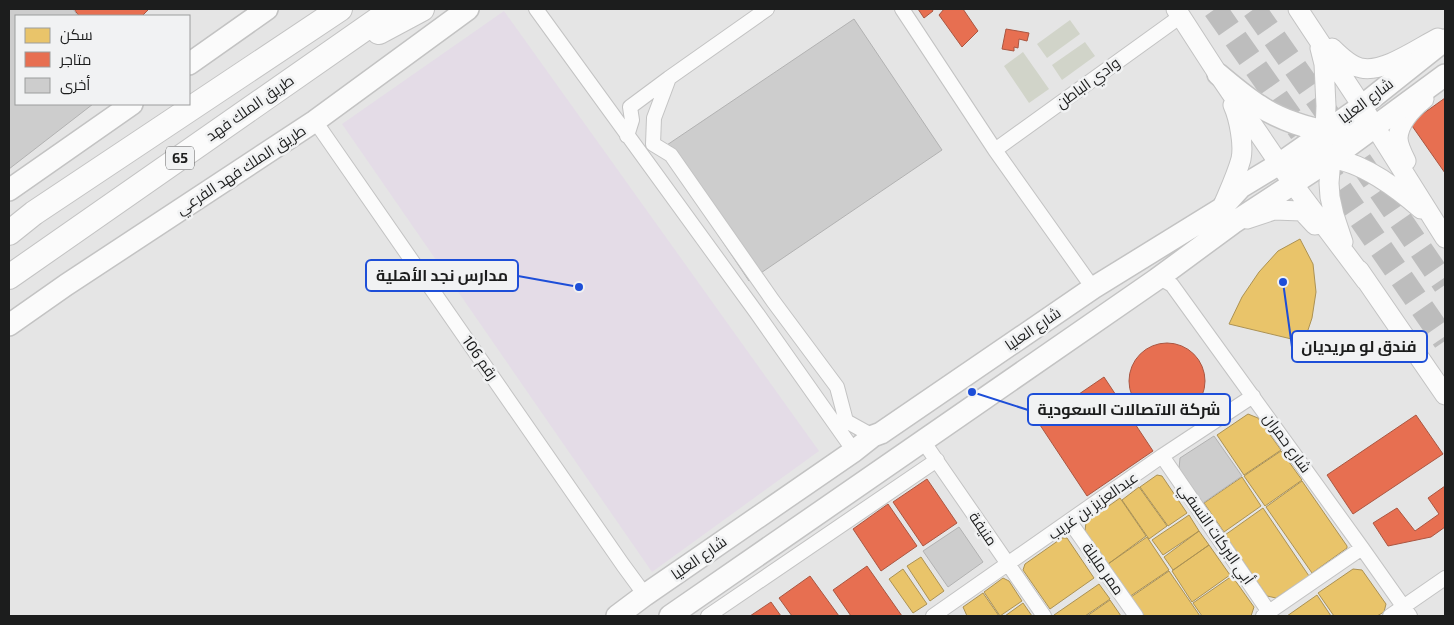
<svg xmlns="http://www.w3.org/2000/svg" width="1454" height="625" viewBox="0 0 1454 625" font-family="'Exo 2',Cairo,sans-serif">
	<rect width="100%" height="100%" fill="#e5e5e5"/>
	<path fill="#e4dce7" d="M 504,11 L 819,451 L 652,572 L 342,124 Z"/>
	<path fill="#d1d4c9" d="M 1070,20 L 1080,34 L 1047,58 L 1037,44 Z
		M 1085,42 L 1095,56 L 1062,80 L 1052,65 Z
		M 1023,52 L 1049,89 L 1029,103 L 1004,66 Z"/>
	<path fill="#e9c46a" stroke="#ac9253" d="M 1300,239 L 1313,264 L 1316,292 L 1312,318 L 1304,342 L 1229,324 L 1242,297 L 1259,272 L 1278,251 Z
		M 1248,414 L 1258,418 L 1281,450 L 1244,475 L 1217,435 Z
		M 1281,451 L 1302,480 L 1265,506 L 1244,476 Z
		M 1157,475 L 1162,476 L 1187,513 L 1168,526 L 1140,487 Z
		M 1242,477 L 1261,506 L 1224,532 L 1204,503 Z
		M 1302,481 L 1347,546 L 1347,548 L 1312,573 L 1266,507 Z
		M 1139,487 L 1167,526 L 1149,539 L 1122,500 Z
		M 1120,498 L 1146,536 L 1108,564 L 1085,531 L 1086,522 Z
		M 1263,508 L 1309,576 L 1276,598 L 1267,596 L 1225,535 Z
		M 1189,515 L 1199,531 L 1163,555 L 1152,540 Z
		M 1199,531 L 1209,545 L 1173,570 L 1164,557 Z
		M 1147,537 L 1169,570 L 1129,597 L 1108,564 Z
		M 1062,538 L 1067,538 L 1094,578 L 1050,609 L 1023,570 L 1025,564 Z
		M 1209,545 L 1230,575 L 1192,602 L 1172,571 Z
		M 921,557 L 944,591 L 930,601 L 907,566 Z
		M 903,569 L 927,604 L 913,613 L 889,579 Z
		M 1353,569 L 1362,570 L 1386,604 L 1384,612 L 1377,616 L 1334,616 L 1318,593 Z
		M 1169,571 L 1200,616 L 1144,616 L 1131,597 Z
		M 1232,576 L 1254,607 L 1251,616 L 1202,616 L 1193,603 Z
		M 1003,578 L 1009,581 L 1022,601 L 1000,616 L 984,592 Z
		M 1099,584 L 1110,599 L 1085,616 L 1055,616 L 1054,615 Z
		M 983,593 L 999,616 L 967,616 L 963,607 Z
		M 1317,595 L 1331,616 L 1287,616 Z
		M 1110,600 L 1121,616 L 1087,616 Z
		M 1023,603 L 1032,616 L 1005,616 Z"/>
	<path fill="#e76f51" stroke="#aa5641" d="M 74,9 L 149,9 L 142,16 L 79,16 Z
		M 918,9 L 932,9 L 933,11 L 924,18 Z
		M 944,9 L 963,9 L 978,31 L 962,47 L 939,15 Z
		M 1006,29 L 1029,33 L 1027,41 L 1019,39 L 1018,48 L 1014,47 L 1014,51 L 1002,49 Z
		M 1445,98 L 1445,173 L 1410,123 Z
		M1129 381a38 38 0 1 1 76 0a38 38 0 1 1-76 0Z
		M 1104,377 L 1153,451 L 1087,496 L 1038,422 Z
		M 1416,415 L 1443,454 L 1353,514 L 1327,475 Z
		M 927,479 L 957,523 L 923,546 L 893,502 Z
		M 1445,486 L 1445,527 L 1431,537 L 1388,546 L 1373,523 L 1397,508 L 1415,531 L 1439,514 L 1428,498 Z
		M 888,504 L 917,546 L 881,571 L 853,529 Z
		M 867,566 L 902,616 L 851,616 L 833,590 Z
		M 810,576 L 839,616 L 792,616 L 779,598 Z
		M 771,602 L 781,616 L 750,616 Z"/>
	<path fill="#cdcdcd" stroke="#b2b2b2" d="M 9,9 L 73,9 L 78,16 L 16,16 L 16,104 L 93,104 L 9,169 Z
		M 854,19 L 942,150 L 749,281 L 661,149 Z
		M 1214,436 L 1242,476 L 1203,503 L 1179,469 L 1180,458 Z
		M 959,527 L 983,562 L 948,587 L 923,551 Z"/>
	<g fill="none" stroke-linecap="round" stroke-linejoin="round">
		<path stroke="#bdbdbd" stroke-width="24" stroke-dasharray="24 12" stroke-linecap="butt" d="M 1215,9 L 1301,132
			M 1254,9 L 1334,123
			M 1320,160 L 1445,341
			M 1360,161 L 1445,285"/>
		<defs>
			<path id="street" d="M 536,9 L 756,312 L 854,451
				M 767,9 L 669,78 L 654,118 L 653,144 L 671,155 L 773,301 L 837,387 L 846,421 L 873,436
				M 902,9 L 995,150 L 1093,288
				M 315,121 L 623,565 L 645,595
				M 627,136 L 632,120 L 630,107 L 669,78
				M 995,150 L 1181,16
				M 1157,279 L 1165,281 L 1172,285 L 1362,548 L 1410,616
				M 923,441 L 1044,616
				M 1162,456 L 1269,612
				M 1070,522 L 1136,616
				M 708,616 L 937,460
				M 933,616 L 1162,456 L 1253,396
				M 1263,616 L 1362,548
				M 1390,616 L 1445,578"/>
			<path id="secondary" d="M 1176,9 L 1218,74 L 1293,184 L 1366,281
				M 1298,9 L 1362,106 L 1445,238
				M 1320,48 L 1324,64 L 1326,106 L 1325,131 L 1320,142
				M 1332,48 C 1340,56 1350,66 1361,68 C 1384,73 1418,48 1438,38
				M 1406,161 C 1403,155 1398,144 1398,138 C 1399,121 1413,108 1424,99
				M 1279,164 C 1296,162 1313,158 1330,159 C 1360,160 1399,190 1421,209
				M 1224,203 C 1230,189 1237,174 1241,159 C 1244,145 1239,118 1233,105
				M 1247,219 L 1274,210 L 1302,211 L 1315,225
				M 1343,242 L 1334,215 L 1330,197 L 1329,183 L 1331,159 L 1362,106
				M 1359,270 L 1445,395"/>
			<path id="primary" d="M 189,64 L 267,9
				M 1218,74 C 1231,85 1244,96 1258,105 C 1277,118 1313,132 1335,131
				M 9,190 L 132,104
				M 9,325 L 66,285 L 315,121 L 468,9
				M 617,616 L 645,595 L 854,451 L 873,436 L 881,433 L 1093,288 L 1221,209 L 1241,187 L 1279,164 L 1362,106 L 1445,40
				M 670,616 L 1157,279 L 1233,223 L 1331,159 L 1445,75"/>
			<path id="highway" d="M 379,32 L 422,9
				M 9,233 L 34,213 L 340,9
				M 9,277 L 393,9"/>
		</defs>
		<use href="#street" stroke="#c3c3c3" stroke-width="16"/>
		<use href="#secondary" stroke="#c3c3c3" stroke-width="21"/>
		<use href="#primary" stroke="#c3c3c3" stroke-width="24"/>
		<use href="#highway" stroke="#c3c3c3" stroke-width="26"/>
		<use href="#street" stroke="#fbfbfb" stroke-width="14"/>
		<use href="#secondary" stroke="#fbfbfb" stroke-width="19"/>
		<use href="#primary" stroke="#fbfbfb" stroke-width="21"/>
		<use href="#highway" stroke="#fbfbfb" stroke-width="24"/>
	</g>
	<g text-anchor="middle" stroke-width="5" stroke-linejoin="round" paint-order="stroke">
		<rect fill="#f1f2f3" stroke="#5c5d5d" stroke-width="1" x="166" y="146.5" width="28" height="23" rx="4"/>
		<g font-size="14" font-weight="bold" fill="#1c1d1d">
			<text x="180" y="163">65</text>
		</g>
		<g font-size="15" fill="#1c1d1d" stroke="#f1f2f3">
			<text transform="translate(1088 83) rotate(-36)" y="5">وادي الباطن</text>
			<text transform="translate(1366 101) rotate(-37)" y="5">شارع العليا</text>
			<text transform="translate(250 108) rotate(-35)" y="5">طريق الملك فهد</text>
			<text transform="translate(241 170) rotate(-33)" y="5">طريق الملك فهد الفرعي</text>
			<text transform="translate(1033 329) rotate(-34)" y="5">شارع العليا</text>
			<text transform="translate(480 358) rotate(55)" y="5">رقم 106</text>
			<text transform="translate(1287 443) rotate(54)" y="5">شارع حمران</text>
			<text transform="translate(1093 506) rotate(-35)" y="5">عبدالعزيز بن غريب</text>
			<text transform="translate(983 529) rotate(56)" y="5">منيفة</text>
			<text transform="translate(1216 534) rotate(55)" y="5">أبي البركات النسفي</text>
			<text transform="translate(699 558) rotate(-35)" y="5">شارع العليا</text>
			<text transform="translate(1103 569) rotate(55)" y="5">ممر مليلة</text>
		</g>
	</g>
	<path fill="none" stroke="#1d4ed8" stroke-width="2" d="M579 287L518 276M1283 282L1292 347M972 392L1028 410"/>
	<g fill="#1d4ed8" stroke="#f1f2f3" stroke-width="2">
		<circle cx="579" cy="287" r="5"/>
		<circle cx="1283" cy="282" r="5"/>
		<circle cx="972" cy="392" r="5"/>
	</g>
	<g fill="#f1f2f3" stroke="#1d4ed8" stroke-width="2">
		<rect x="366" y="260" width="152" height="31" rx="5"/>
		<rect x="1292" y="331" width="135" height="31" rx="5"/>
		<rect x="1028" y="394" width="202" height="31" rx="5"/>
	</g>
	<g font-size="16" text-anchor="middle" font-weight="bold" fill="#1c1d1d">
		<text x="442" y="281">مدارس نجد الأهلية</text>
		<text x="1359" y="352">فندق لو مريديان</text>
		<text x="1129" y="415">شركة الاتصالات السعودية</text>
	</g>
	<rect width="1454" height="625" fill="none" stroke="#1c1d1d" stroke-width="20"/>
	<rect x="15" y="15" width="175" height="90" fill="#f1f2f3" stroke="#9c9d9d"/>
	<rect x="25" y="28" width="25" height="15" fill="#e9c46a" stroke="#9c9d9d"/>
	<text x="60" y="40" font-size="15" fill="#1c1d1d">سكن</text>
	<rect x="25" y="52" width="25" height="15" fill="#e76f51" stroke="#9c9d9d"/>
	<text x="60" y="65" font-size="15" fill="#1c1d1d">متاجر</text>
	<rect x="25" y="78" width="25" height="15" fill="#cdcdcd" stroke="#9c9d9d"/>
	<text x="60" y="90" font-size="15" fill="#1c1d1d">أخرى</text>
</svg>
